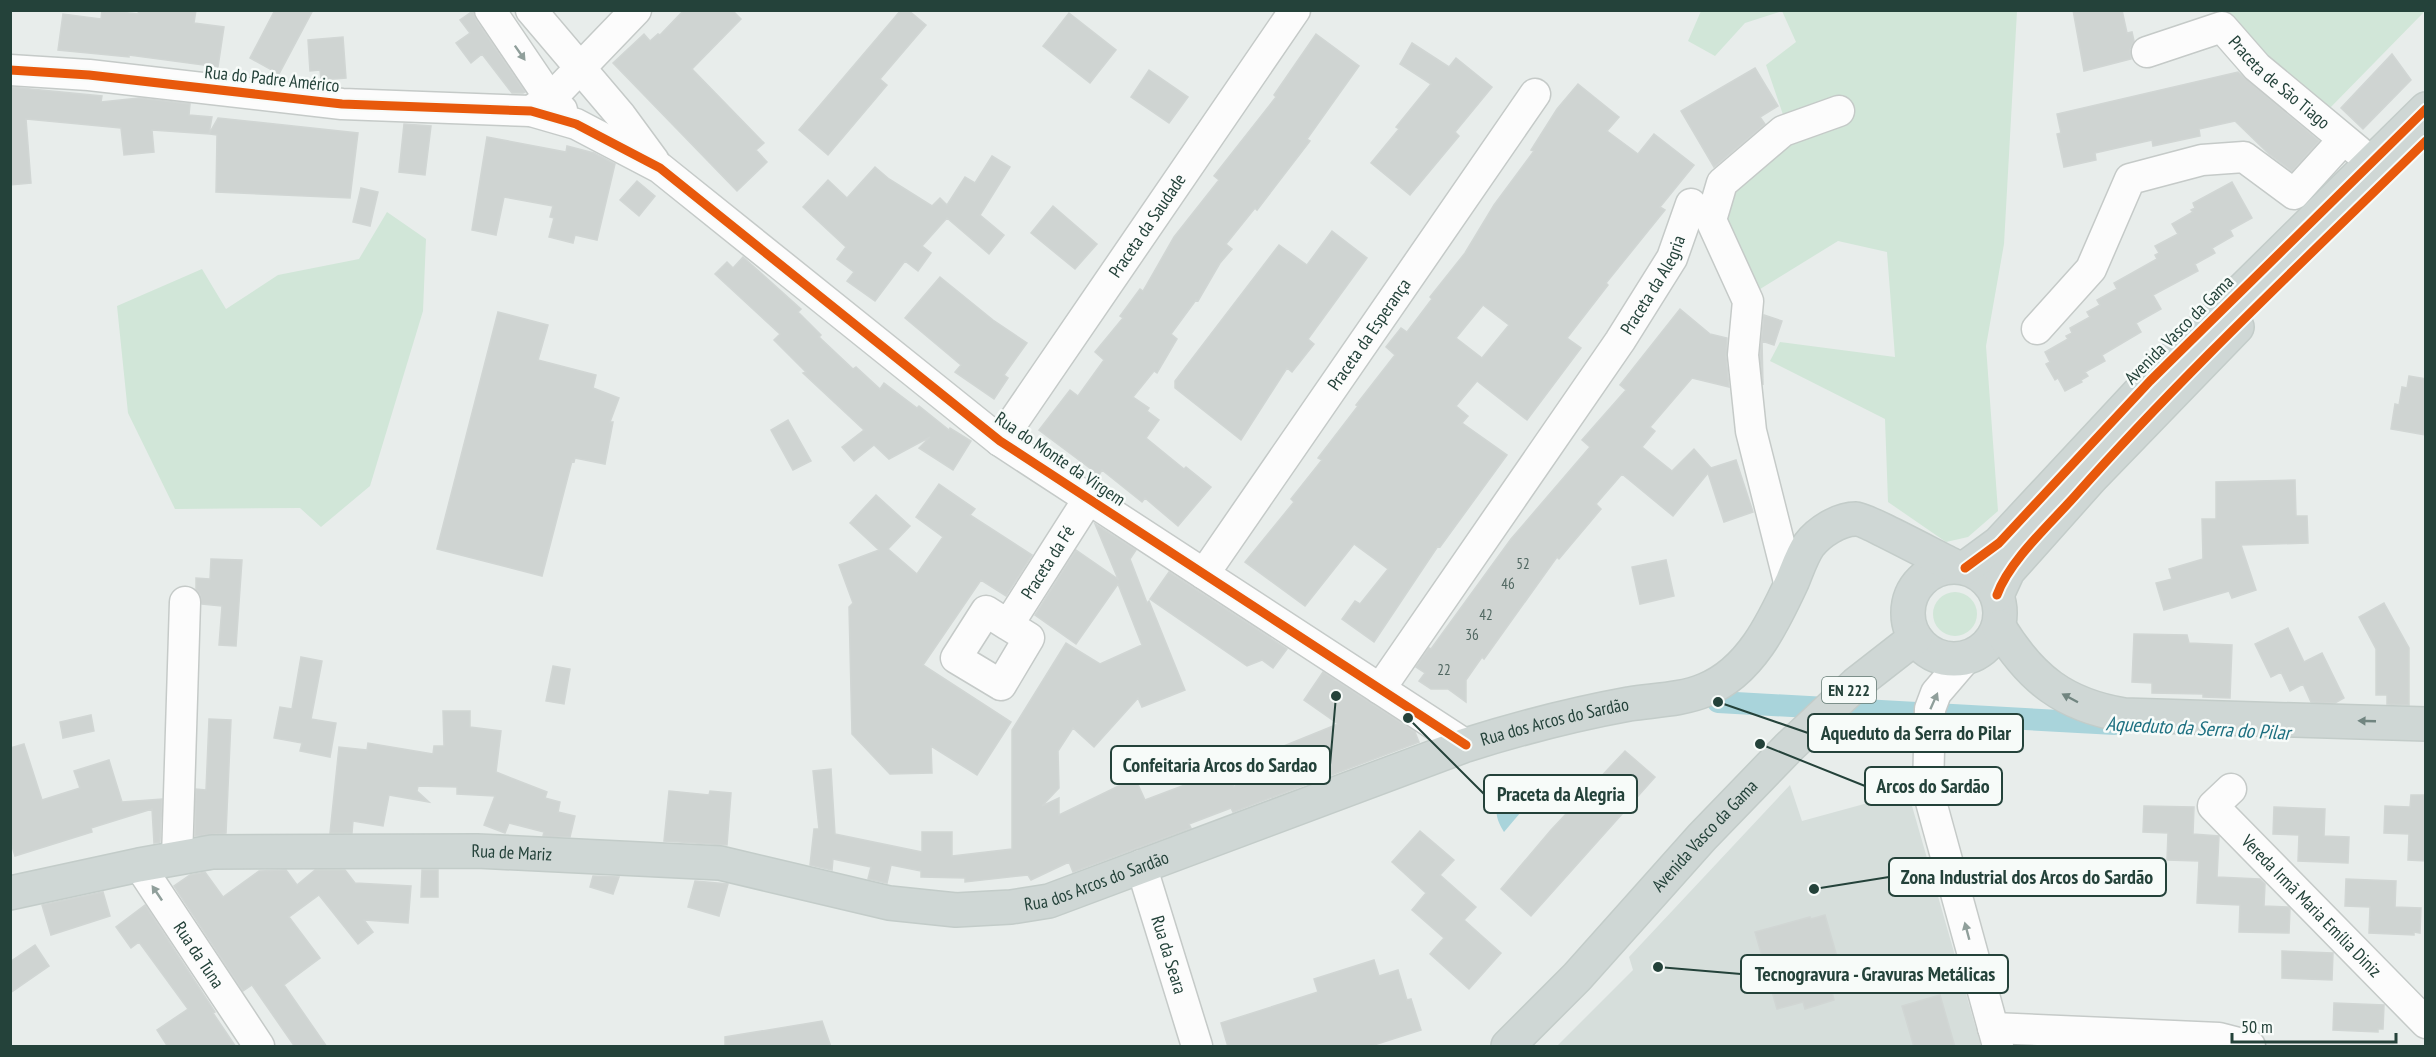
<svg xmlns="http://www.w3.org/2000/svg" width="2436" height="1057" viewBox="0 0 2436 1057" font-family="'PT Sans Narrow',sans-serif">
	<rect width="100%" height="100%" fill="#e8edeb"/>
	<path fill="#d6dedb" d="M 1790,785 L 1802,821 L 1908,792 L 1981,1046 L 1557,1046 L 1633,970 L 1629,957 Z"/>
	<path fill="#d1e6d8" d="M 1701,11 L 2017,11 L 2004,244 L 1986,346 L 1998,511 L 1968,537 L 1946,542 L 1888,502 L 1885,419 L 1770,361 L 1780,342 L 1895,357 L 1887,252 L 1838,241 L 1752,294 L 1719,217 L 1729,187 L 1791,138 L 1766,65 L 1796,42 L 1782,11 L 1745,23 L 1715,56 L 1688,41 Z
		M 2228,11 L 2425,11 L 2327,111 L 2270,67 Z
		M 387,212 L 426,239 L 423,311 L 370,486 L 321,527 L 300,508 L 175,509 L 128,413 L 117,306 L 202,269 L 226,309 L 278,275 L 359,259 Z
		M1933 614a22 22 0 1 1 44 0a22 22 0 1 1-44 0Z"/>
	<path fill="#a9d4db" d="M 1527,787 L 1538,792 L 1504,832 C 1487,806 1501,793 1527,787 Z"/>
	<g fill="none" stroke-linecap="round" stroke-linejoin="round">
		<path stroke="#a9d4db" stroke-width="22" d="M 1718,702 L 2115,724"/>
	</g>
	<path fill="#cfd4d2" stroke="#d1d6d4" stroke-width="1.5" fill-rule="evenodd" d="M 102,10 L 138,14 L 139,10 L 196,10 L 194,23 L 224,27 L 218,67 L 129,55 L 129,57 L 58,50 L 63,14 L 101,19 Z
		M 275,10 L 313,10 L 279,74 L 250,58 Z
		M 684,10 L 732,10 L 741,19 L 692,69 L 764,143 L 756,150 L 767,162 L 737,191 L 613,63 L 644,34 L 650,41 L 658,34 L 660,35 Z
		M 901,10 L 908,10 L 926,25 L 880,79 L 887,85 L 828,155 L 799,130 Z
		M 2073,10 L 2122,10 L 2127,33 L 2132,32 L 2134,41 L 2130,49 L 2131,59 L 2084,71 Z
		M 473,11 L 476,20 L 525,92 L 523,93 L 512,93 L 482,54 L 471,63 L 456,43 L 470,33 L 460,20 Z
		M 1069,13 L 1116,50 L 1090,83 L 1043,46 Z
		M 1316,34 L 1359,66 L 1307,139 L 1310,141 L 1257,210 L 1255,208 L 1226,244 L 1232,249 L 1220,263 L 1198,301 L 1196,300 L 1171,334 L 1177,339 L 1157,373 L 1154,371 L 1133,397 L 1149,408 L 1147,411 L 1159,420 L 1146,438 L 1184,469 L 1186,467 L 1211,487 L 1178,526 L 1145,498 L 1142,502 L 1102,470 L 1099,475 L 1039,430 L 1070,390 L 1078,396 L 1104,360 L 1095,352 L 1123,318 L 1120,316 L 1140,289 L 1143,291 L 1174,237 L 1219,180 L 1214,176 L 1276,97 L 1274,95 Z
		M 343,37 L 346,78 L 321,80 L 320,70 L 310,71 L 308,40 Z
		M 1412,43 L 1449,67 L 1456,58 L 1492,87 L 1455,132 L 1459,136 L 1410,195 L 1371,163 L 1399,129 L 1396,127 L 1431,84 L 1400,64 Z
		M 2392,54 L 2411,80 L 2363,129 L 2341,108 Z
		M 1755,68 L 1778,106 L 1760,117 L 1765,124 L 1714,167 L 1681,111 Z
		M 1149,70 L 1188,97 L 1169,123 L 1131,97 Z
		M 2238,72 L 2319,141 L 2292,171 L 2269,154 L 2235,121 L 2199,129 L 2200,136 L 2153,146 L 2152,140 L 2095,153 L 2096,160 L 2064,167 L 2057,134 L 2061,133 L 2057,114 Z
		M 1578,84 L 1619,117 L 1607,131 L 1638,154 L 1654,134 L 1694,165 L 1660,207 L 1665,210 L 1606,283 L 1608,285 L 1567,338 L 1581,348 L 1527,420 L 1477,381 L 1456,406 L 1468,416 L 1462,423 L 1507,455 L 1440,547 L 1438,546 L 1374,642 L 1342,619 L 1355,601 L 1360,604 L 1388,569 L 1354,544 L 1305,606 L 1245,562 L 1294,502 L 1291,499 L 1322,460 L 1318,458 L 1358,406 L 1356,405 L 1395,355 L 1386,347 L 1401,328 L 1407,332 L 1432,299 L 1430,297 L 1465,253 L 1494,205 L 1534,151 L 1531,150 L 1557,109 ZM 1483,305 L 1509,325 L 1482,358 L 1456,338 Z
		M 10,87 L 102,96 L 101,102 L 139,98 L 190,104 L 189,115 L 212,117 L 209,134 L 152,130 L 154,152 L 124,155 L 121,128 L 26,119 L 31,183 L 10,185 Z
		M 218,118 L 358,133 L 350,198 L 216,192 L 217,135 L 209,134 Z
		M 404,124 L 431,126 L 425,175 L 399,172 Z
		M 487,137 L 566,152 L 567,146 L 594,153 L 615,164 L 597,240 L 575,235 L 573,243 L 549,237 L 554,218 L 550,217 L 553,206 L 504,197 L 496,235 L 472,230 Z
		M 992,156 L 1010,167 L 980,215 L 1004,235 L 989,254 L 947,218 L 922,246 L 931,253 L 918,271 L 905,261 L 875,301 L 847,281 L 854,272 L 837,259 L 846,247 L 803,207 L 828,180 L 847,198 L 875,167 L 889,179 L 932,206 L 940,198 L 947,205 L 965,177 L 975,183 Z
		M 637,181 L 655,196 L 639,216 L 620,200 Z
		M 2232,182 L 2252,218 L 2230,230 L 2233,236 L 2212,248 L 2215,253 L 2195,264 L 2198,271 L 2153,295 L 2161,309 L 2136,323 L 2141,332 L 2102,355 L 2105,361 L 2085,372 L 2088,376 L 2081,380 L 2082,382 L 2065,391 L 2058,378 L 2055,380 L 2046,364 L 2050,362 L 2045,352 L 2068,339 L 2066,336 L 2072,333 L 2070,328 L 2090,317 L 2087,312 L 2100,305 L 2097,300 L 2117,289 L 2114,283 L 2157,259 L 2155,255 L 2159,253 L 2155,246 L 2178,234 L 2172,224 L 2193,212 L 2191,210 L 2195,208 L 2193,203 Z
		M 361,188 L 378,192 L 370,226 L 353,222 Z
		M 1053,206 L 1097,244 L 1075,269 L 1031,233 Z
		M 1332,231 L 1367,258 L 1308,339 L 1314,344 L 1292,372 L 1287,368 L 1241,440 L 1175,388 L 1175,381 L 1279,245 L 1307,265 Z
		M 743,257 L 801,309 L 798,312 L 821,335 L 819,337 L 853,369 L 856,367 L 880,389 L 884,383 L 917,408 L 919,406 L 949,430 L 950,428 L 971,441 L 953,470 L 919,448 L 930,437 L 889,459 L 874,445 L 854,461 L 842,447 L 864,430 L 803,373 L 806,372 L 774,340 L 780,334 L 715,274 L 727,262 L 733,268 Z
		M 940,277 L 993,320 L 1027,343 L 1004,375 L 1008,378 L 994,399 L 955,372 L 961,365 L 905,318 Z
		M 1680,309 L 1710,334 L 1727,338 L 1726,357 L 1729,387 L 1692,378 L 1650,427 L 1655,431 L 1642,447 L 1672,471 L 1694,449 L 1711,468 L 1736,460 L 1753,512 L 1724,522 L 1708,473 L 1673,516 L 1622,474 L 1596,504 L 1601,509 L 1559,559 L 1557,557 L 1484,659 L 1482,657 L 1466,680 L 1466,702 L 1448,689 L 1431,689 L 1419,681 L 1425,673 L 1416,667 L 1429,648 L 1431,649 L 1511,539 L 1590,447 L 1582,440 L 1626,390 L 1620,385 Z
		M 498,312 L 548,325 L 538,360 L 596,375 L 593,388 L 619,398 L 610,422 L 613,422 L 605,464 L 575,458 L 574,462 L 572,461 L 542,576 L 437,549 Z
		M 1764,315 L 1782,321 L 1774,345 L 1762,341 L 1763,385 L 1760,355 Z
		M 2409,376 L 2426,379 L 2426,435 L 2391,429 L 2395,404 L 2399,405 L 2402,387 L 2407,388 Z
		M 788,420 L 811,461 L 793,470 L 771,430 Z
		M 2295,480 L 2296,516 L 2307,516 L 2308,543 L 2241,545 L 2256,590 L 2232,598 L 2229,591 L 2164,610 L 2156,583 L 2172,579 L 2169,569 L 2203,559 L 2202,519 L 2216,519 L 2216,482 Z
		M 939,484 L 975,509 L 970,515 L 1032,555 L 1006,596 L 981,580 L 923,665 L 1011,722 L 977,775 L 931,746 L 932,773 L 890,774 L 852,734 L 849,607 L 853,603 L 839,565 L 879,550 L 850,523 L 876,495 L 910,526 L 888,549 L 917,574 L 943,537 L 916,517 Z
		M 1095,524 L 1136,550 L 1130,559 L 1147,603 L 1149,601 L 1185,690 L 1142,707 L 1138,698 L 1094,747 L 1073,728 L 1058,751 L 1059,788 L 1042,806 L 1059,798 L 1059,815 L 1135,778 L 1145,800 L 1206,777 L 1196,757 L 1215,747 L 1234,787 L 1246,774 L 1253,781 L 1268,775 L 1283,758 L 1279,748 L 1338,724 L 1304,700 L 1323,672 L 1415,732 L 1419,742 L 1233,812 L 1231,808 L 1189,824 L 1191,828 L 1073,872 L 1069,862 L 1031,880 L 1028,875 L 965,882 L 965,878 L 921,877 L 921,871 L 891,865 L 887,883 L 868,879 L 871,867 L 833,859 L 832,870 L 810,865 L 814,829 L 819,829 L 813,771 L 831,769 L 835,834 L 922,852 L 922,832 L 952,832 L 952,856 L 1012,849 L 1012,730 L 1066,643 L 1100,664 L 1142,645 L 1118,584 L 1076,644 L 1035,615 L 1076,550 L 1118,579 Z
		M 211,559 L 242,560 L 236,646 L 219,645 L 222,606 L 202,604 L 200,594 L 196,589 L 196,578 L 210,579 Z
		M 1666,560 L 1674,596 L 1640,604 L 1632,567 Z
		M 1169,572 L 1287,649 L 1273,668 L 1262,660 L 1247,666 L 1150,599 Z
		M 2384,603 L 2409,648 L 2409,705 L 2387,704 L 2387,695 L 2376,695 L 2376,649 L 2359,617 Z
		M 2288,628 L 2304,662 L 2322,653 L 2344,698 L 2335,703 L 2311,702 L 2303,684 L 2290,691 L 2281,672 L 2271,677 L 2255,644 Z
		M 2134,634 L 2187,635 L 2189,643 L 2232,645 L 2230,698 L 2203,697 L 2203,694 L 2152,693 L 2152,683 L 2132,682 Z
		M 301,657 L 322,661 L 311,719 L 336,723 L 330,757 L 300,751 L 302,743 L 274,738 L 280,707 L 292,709 Z
		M 553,666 L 570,669 L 564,704 L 546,701 Z
		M 443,711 L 470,711 L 470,727 L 501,731 L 496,772 L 547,792 L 545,798 L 560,802 L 558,812 L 575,816 L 570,837 L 543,836 L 544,832 L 509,823 L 505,833 L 484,825 L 495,796 L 457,794 L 457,787 L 418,786 L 417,791 L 429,802 L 389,795 L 383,826 L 353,821 L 352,833 L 330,833 L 339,747 L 367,750 L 368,743 L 433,754 L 434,746 L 444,746 Z
		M 91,715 L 94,731 L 63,738 L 60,722 Z
		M 209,719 L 231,720 L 226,833 L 195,836 L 196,789 L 206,790 Z
		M 24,744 L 42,800 L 80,788 L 74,771 L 109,760 L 122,802 L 162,799 L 160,842 L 154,843 L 152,809 L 91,828 L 92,832 L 15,856 L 10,840 L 10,748 Z
		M 1625,751 L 1655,777 L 1531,916 L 1501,889 L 1551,830 Z
		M 669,791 L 709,795 L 710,791 L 731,793 L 727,845 L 664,841 Z
		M 2411,795 L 2426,795 L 2426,861 L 2408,860 L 2409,834 L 2384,833 L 2385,806 L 2410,807 Z
		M 2144,806 L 2194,807 L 2193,834 L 2219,836 L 2217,877 L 2260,879 L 2265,884 L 2264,906 L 2288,907 L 2290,909 L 2289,933 L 2239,932 L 2240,905 L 2197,903 L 2199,861 L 2167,860 L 2168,833 L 2143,832 Z
		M 2274,807 L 2325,809 L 2324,836 L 2349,837 L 2348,863 L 2298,861 L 2299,835 L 2273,834 Z
		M 1420,831 L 1454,860 L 1440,875 L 1476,907 L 1464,920 L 1501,953 L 1469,989 L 1430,954 L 1444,938 L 1412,910 L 1426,893 L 1392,862 Z
		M 286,870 L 297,885 L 315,870 L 345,870 L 355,883 L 411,886 L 408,923 L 364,920 L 373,932 L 358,944 L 319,895 L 289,917 L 320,958 L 284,985 L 327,1047 L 295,1047 L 252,985 L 243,991 L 174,886 L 190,875 L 205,872 L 223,897 L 259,871 Z
		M 422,870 L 438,870 L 438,897 L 421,897 Z
		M 593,876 L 619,877 L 613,894 L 590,887 Z
		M 2346,879 L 2396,881 L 2395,907 L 2421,908 L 2420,933 L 2414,932 L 2414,935 L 2369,933 L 2370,907 L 2345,906 Z
		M 695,881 L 728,884 L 719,916 L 688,907 Z
		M 103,892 L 110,916 L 51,935 L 42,905 Z
		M 145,905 L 215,1012 L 213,1013 L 236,1047 L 168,1047 L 157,1030 L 188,1009 L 139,942 L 131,948 L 116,927 Z
		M 1825,915 L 1846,988 L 1832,992 L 1834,1000 L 1805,1009 L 1803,1002 L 1777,1009 L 1755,932 L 1810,917 L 1811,919 Z
		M 35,945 L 49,966 L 10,993 L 10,962 Z
		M 2282,951 L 2333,953 L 2332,980 L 2282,978 Z
		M 1374,960 L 1379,976 L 1398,970 L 1407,1000 L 1411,999 L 1421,1030 L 1368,1047 L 1228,1047 L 1221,1023 L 1318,992 L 1314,979 Z
		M 1940,995 L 1955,1047 L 1914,1047 L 1902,1006 Z
		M 2334,1003 L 2384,1005 L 2383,1029 L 2378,1029 L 2378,1032 L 2333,1030 Z
		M 822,1021 L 831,1047 L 725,1047 L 725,1037 Z"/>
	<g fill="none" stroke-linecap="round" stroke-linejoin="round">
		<defs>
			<g id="minor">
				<path d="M 490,10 L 549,97 L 562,110"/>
				<path d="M 531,10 L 621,116 L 654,161"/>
				<path id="s1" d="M 2147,52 L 2222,27 L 2257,67 L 2358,151"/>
				<path d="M 10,70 L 89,75 L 342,104 L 531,111 L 576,124 L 660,168 L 1000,441 L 1466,745"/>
				<path d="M 531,111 L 558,91 L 636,10"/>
				<path d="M 2037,329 L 2091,269 L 2130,179 L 2202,160 L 2244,157 L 2294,194 L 2343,140"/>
				<path id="s2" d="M 1000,441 L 1295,10"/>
				<path id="s3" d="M 1204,574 L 1535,94"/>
				<path d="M 1790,586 L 1751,431 L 1743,355 L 1748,301 L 1711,220 L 1722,183 L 1783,131 L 1839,111"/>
				<path id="s4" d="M 1008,625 L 1029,638 L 1001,685 L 956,658 L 986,611 L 1008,625 L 1089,498"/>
				<path d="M 1966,658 L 1936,693 L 1930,709 L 1928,791 L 1998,1046"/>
				<path id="s5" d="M 1380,689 L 1620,341 L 1672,258 L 1691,204"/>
				<path id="s6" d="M 2231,789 L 2213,806 L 2426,1023"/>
				<path d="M 177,859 L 185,602"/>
				<path id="s7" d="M 139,865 L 259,1046"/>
				<path id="s8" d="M 1141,865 L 1197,1046"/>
				<path d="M 1993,1028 L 2219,1038 L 2250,1046"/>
			</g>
			<g id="major">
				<circle cx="1954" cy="613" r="46"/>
				<path d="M 1965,568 L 1999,543 L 2150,381 L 2426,109"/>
				<path d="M 1997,595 L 2008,571 L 2091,478 L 2237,327"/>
				<path d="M 1999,627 C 2031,679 2064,705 2124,715 L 2426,724"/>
				<path id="s9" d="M 10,893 L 139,865 L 212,852 L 477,851 L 720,863 L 889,903 L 956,910 L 1011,907 L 1049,901 L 1466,745 C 1520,728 1574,714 1629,704 C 1655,700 1681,700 1705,690 C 1750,672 1773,623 1792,582 C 1797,570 1802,555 1809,545 C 1819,532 1839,519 1856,519 C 1865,519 1939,559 1954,566"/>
				<path id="s10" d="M 1508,1046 L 1577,977 L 1702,837 L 1789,747 L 1856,684 L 1915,638"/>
			</g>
		</defs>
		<use href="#minor" stroke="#c5cac8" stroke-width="33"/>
		<use href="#major" stroke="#c3ccc9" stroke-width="36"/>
		<use href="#minor" stroke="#fcfcfc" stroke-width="30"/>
		<use href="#major" stroke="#cfd7d5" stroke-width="33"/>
		<defs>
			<path id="cycleway" d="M 10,70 L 89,75 L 342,104 L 531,111 L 576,124 L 660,168 L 1000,441 L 1466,745
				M 1965,568 L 1999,543 L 2150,381 L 2426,109
				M 1997,595 C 2009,561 2050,524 2075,496 C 2185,372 2307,258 2426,141"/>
		</defs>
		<use href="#cycleway" stroke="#f7fbf9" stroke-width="13"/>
		<use href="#cycleway" stroke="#e8590c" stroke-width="9"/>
	</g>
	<defs><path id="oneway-solid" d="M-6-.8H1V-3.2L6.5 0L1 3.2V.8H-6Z" transform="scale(1.5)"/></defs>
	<g fill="#909f9b">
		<use href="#oneway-solid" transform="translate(520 53) rotate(55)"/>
		<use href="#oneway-solid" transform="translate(1934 701) rotate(-66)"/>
		<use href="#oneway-solid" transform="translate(157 893) rotate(-124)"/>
		<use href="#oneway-solid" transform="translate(1967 931) rotate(-105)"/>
	</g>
	<g fill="#718580">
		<use href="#oneway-solid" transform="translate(2070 698) rotate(-152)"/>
		<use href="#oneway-solid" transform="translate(2367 721) rotate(-178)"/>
	</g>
	<g text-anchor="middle" stroke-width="5" stroke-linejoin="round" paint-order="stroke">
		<g font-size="15" fill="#506761">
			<text x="1523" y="569">52</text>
			<text x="1508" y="589">46</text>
			<text x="1486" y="620">42</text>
			<text x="1472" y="640">36</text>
			<text x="1444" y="675">22</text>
		</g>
		<rect fill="#f7fbf9" stroke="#637a73" stroke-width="1.5" x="1822" y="677" width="54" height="26" rx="4.5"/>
		<g font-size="16" font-weight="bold" fill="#24423a">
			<text x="1849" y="696">EN 222</text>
		</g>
		<g font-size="18" fill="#24423a" stroke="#f7fbf9">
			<text transform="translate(272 79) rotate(6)" y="6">Rua do Padre Américo</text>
			<text dy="6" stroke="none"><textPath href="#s1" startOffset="159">Praceta de São Tiago</textPath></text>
			<text dy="6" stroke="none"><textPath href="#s2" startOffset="261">Praceta da Saudade</textPath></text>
			<text dy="6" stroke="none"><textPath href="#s5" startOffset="488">Praceta da Alegria</textPath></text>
			<text transform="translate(2179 330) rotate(-45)" y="6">Avenida Vasco da Gama</text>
			<text dy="6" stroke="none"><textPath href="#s3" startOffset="291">Praceta da Esperança</textPath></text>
			<text transform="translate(1060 459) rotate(34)" y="6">Rua do Monte da Virgem</text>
			<text dy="6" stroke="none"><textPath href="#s4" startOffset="288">Praceta da Fé</textPath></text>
			<text dy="6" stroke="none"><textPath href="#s9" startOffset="1586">Rua dos Arcos do Sardão</textPath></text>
			<text dy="6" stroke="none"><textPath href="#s10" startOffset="288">Avenida Vasco da Gama</textPath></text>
			<text dy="6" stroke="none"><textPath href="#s9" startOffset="506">Rua de Mariz</textPath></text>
			<text dy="6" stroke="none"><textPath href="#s9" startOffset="1100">Rua dos Arcos do Sardão</textPath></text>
			<text dy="6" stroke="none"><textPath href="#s6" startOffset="165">Vereda Irmã Maria Emília Diniz</textPath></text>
			<text dy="6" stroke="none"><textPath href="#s7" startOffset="108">Rua da Tuna</textPath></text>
			<text dy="6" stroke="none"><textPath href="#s8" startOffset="94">Rua da Seara</textPath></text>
		</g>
		<g font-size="20" font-style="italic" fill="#1c6f80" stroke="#f7fbf9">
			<text transform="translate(2198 728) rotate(3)" y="7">Aqueduto da Serra do Pilar</text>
		</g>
	</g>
	<path fill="none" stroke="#24423a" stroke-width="2" d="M1718 702L1808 733M1336 696L1330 765M1760 744L1865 786M1408 718L1484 794M1814 889L1889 877M1658 967L1741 974"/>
	<g fill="#24423a" stroke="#f7fbf9" stroke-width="2">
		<circle cx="1718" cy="702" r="6"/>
		<circle cx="1336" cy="696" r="6"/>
		<circle cx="1760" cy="744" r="6"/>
		<circle cx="1408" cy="718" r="6"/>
		<circle cx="1814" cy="889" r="6"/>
		<circle cx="1658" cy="967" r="6"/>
	</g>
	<g fill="#f7fbf9" stroke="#24423a" stroke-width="2">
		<rect x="1808" y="714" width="215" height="38" rx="6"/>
		<rect x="1111" y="746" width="219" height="38" rx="6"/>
		<rect x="1865" y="767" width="137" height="38" rx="6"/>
		<rect x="1484" y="775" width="153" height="38" rx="6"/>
		<rect x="1889" y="858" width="277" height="38" rx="6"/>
		<rect x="1741" y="955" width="267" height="38" rx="6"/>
	</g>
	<g font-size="20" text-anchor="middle" font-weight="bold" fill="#24423a">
		<text x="1916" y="740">Aqueduto da Serra do Pilar</text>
		<text x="1220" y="772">Confeitaria Arcos do Sardao</text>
		<text x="1933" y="793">Arcos do Sardão</text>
		<text x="1561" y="801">Praceta da Alegria</text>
		<text x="2027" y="884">Zona Industrial dos Arcos do Sardão</text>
		<text x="1875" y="981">Tecnogravura - Gravuras Metálicas</text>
	</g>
	<rect width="2436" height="1057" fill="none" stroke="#24423a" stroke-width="24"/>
	<path d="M2232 1033v9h164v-9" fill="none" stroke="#24423a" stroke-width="3"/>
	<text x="2241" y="1033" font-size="18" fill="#24423a" stroke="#f7fbf9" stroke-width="4.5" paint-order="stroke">50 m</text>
</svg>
